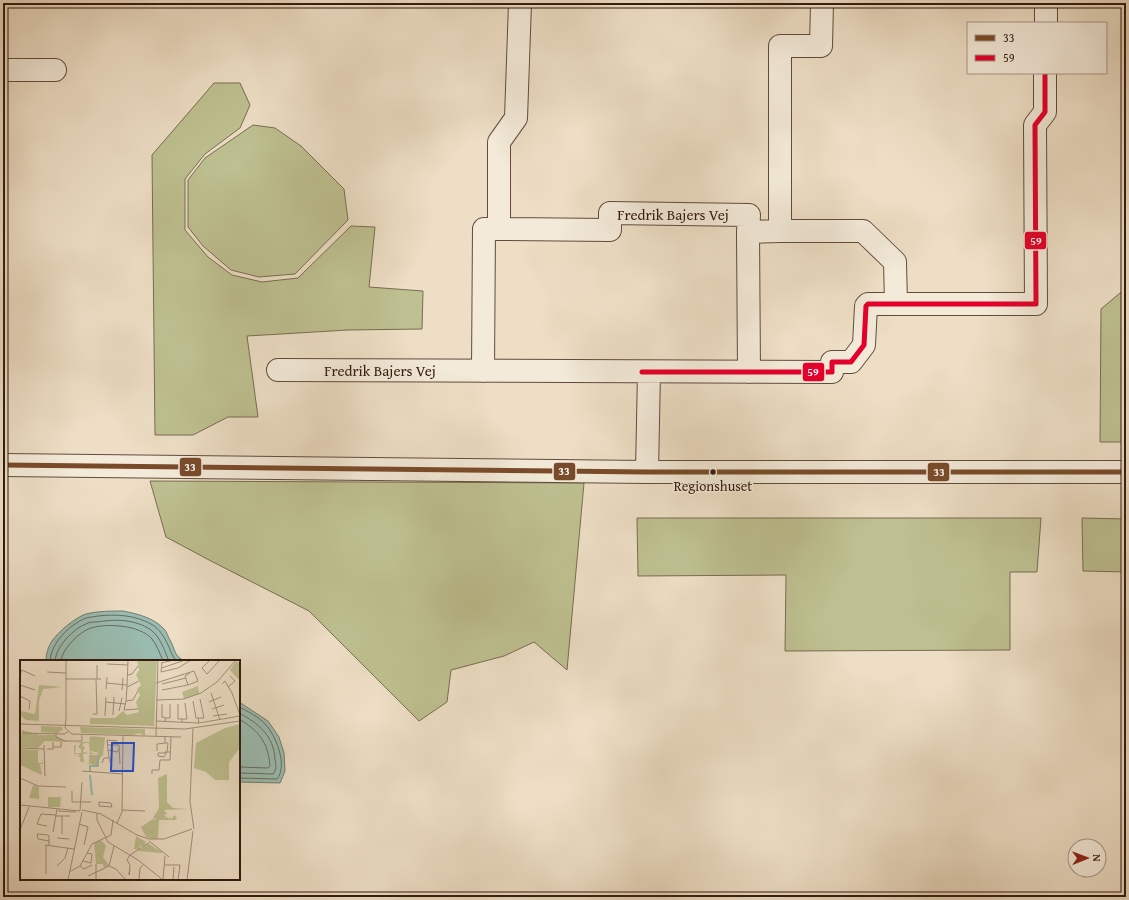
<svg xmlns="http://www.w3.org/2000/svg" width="1129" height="900" viewBox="0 0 1129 900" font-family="'Gentium Book Plus',serif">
	<rect width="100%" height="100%" fill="#eddec5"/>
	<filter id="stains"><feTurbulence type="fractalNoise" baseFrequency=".005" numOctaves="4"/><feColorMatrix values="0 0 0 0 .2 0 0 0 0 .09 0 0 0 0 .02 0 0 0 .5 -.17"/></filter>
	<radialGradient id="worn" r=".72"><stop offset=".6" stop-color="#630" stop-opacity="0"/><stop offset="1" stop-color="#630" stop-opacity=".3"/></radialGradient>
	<path fill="#bec091" stroke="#786d50" d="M 214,83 L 240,83 L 250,105 L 240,128 L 205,154 L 185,179 L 185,230 L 208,257 L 232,275 L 262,282 L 298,278 L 351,226 L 375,227 L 369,287 L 423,291 L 422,329 L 348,330 L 247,336 L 258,417 L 228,417 L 193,435 L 155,435 L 152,155 Z
		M 253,125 L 275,128 L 301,146 L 344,189 L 348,220 L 295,274 L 259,277 L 231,270 L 203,246 L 188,227 L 188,180 L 205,158 Z
		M 1126,288 L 1126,442 L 1100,442 L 1101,309 Z
		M 150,481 L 584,483 L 567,670 L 534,642 L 504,656 L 451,670 L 447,702 L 419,721 L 309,611 L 211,561 L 166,537 Z
		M 637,518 L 1041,518 L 1037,572 L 1010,572 L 1010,650 L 785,651 L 786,575 L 638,576 Z
		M 1082,518 L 1126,519 L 1126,572 L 1083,571 Z"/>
	<path fill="#9abcb0" stroke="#717b70" d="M 123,611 C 138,614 154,618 164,629 C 167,632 168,637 170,640 C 176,651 173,654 184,661 L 46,661 C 46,654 48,647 52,641 C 58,632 76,617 86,614 C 98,611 111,611 123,611 Z
		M 239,702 L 268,721 L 279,737 L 284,753 L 285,771 L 280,783 L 239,782 Z"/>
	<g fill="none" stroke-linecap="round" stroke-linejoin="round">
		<path stroke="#666b60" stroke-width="1" d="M 50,661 C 51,643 69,625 86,618 C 89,617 94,617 98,616 C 116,614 135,615 151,624 C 160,629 164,637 168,645 C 171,651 172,657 177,661
			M 55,661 C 56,646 74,628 88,623 C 90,622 94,622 97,622 C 115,619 135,619 151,630 C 161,638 164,650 169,661
			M 61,661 C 62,649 79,632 91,628 C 107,623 140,625 152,639 C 157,645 160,654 163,661
			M 239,707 C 247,711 259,717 265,724 C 276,735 288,766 277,779 L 239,778
			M 239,713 C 258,723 274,736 275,759 C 276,765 277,770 273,774 L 239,773
			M 239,719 C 259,731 268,742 270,766 L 268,768 L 239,767"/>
		<defs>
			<path id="minor" d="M 822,3 L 821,46 L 780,46 L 780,231 L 863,231 L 895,262 L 896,304
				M 1046,23 L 1046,3
				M 3,70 L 55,70
				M 499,229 L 610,230 L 610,213 L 749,215 L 748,232 L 780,231
				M 748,232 L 749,372
				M 278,370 L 832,372 L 832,362 L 851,362 L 864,345 L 866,306 L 868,304 L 1036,304 L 1035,125 L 1045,112 L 1045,73
				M 483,371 L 484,229 L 499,229 L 499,142 L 516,118 L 520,3
				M 3,465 L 647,472 L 1126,472
				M 647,472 L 649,372"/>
		</defs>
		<use href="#minor" stroke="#624b3c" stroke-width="24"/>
		<use href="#minor" stroke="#f3ead9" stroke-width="22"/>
		<defs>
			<path id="bus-1" d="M 3,465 L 647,472 L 1126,472"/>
			<path id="bus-2" d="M 642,372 L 832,372 L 832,362 L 851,362 L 864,345 L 866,306 L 868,304 L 1036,304 L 1035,125 L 1045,112 L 1045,73"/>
		</defs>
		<use href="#bus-1" stroke="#f3ead9" stroke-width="8"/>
		<use href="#bus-2" stroke="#f3ead9" stroke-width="8"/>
		<use href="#bus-1" stroke="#7a4b2a" stroke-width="5"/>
		<use href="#bus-2" stroke="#e4002b" stroke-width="5"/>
	</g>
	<circle fill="#331a0f" stroke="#f3ead9" stroke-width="1.5" cx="713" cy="472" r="3.5"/>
	<g text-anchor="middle" stroke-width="3" stroke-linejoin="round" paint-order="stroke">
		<g font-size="14" fill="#331a0f" stroke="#f3ead9">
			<text x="713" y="491">Regionshuset</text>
		</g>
		<g font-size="15" fill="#331a0f" stroke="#f3ead9">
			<text x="673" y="220">Fredrik Bajers Vej</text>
			<text x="380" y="376">Fredrik Bajers Vej</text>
		</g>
	</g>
	<g transform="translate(20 660)">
		<rect width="220" height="220" fill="#eddec5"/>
		<path d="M 117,0 L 137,0 L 134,66 L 70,64 L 70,58 L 95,58 L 103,51 L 107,55 L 119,52 L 116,42 L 120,35 L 117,29 L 121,25 L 116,15 L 119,10 ZM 216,1 L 220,4 L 220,21 L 210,10 ZM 19,25 L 43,27 L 23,29 L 19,41 L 19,61 L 6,60 L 0,55 L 0,51 L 15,54 ZM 178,26 L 179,34 L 164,39 L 162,32 ZM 220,64 L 220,88 L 209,102 L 209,120 L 195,120 L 186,112 L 174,108 L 176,83 L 205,68 ZM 21,66 L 42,67 L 43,69 L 38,73 L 21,72 ZM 60,67 L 125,69 L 125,76 L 119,73 L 114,75 L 61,73 ZM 2,70 L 16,74 L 16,88 L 0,87 ZM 18,75 L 35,75 L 47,82 L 25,81 L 18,88 ZM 70,76 L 90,78 L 85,78 L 83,95 L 79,99 L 79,111 L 79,107 L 71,107 L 68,112 L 72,104 L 64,103 L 69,103 L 69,95 L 76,95 L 79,93 L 71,91 L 71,93 L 76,93 L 70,95 L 69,83 L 64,83 L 62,86 L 65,87 L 63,92 L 69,93 L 63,94 L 64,103 L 60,101 L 61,95 L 61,97 L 57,97 L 60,95 L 56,93 L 56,105 L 56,97 L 54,92 L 54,86 L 56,84 L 55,93 L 61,93 L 61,89 L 58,87 L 61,83 L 55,82 L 70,82 L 69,77 L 72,77 ZM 0,89 L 18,90 L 18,103 L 22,103 L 23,99 L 23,104 L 20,104 L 22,115 L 0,105 ZM 147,114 L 147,142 L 153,148 L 169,149 L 144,150 L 147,154 L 144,155 L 146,156 L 145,158 L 148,157 L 149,160 L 149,157 L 151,159 L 155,155 L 157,159 L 155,160 L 139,160 L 138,179 L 132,179 L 126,177 L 121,167 L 133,159 L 135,160 L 137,160 L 133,158 L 139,148 L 138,118 ZM 13,125 L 19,127 L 19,139 L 9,138 ZM 28,137 L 41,137 L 40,147 L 28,147 ZM 116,176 L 126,182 L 124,186 L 120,186 L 119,190 L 114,189 ZM 81,180 L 86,186 L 83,197 L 89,205 L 84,208 L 83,204 L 76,204 L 74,183 ZM 129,184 L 142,192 L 142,193 L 118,191 Z" fill="#bec091"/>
		<path fill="none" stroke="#9abcb0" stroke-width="2" d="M 70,112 L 70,106 L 77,106 L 79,96M 70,115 L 72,135"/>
		<path fill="none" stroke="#a3907c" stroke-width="1" d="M 46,0 L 46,58M 190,0 L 182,8 L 187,14 L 200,0M 141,3 L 154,0M 142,3 L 141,12 L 158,8 L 171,0M 87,4 L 108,5M 77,5 L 77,19M 142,8 L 165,0M 27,12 L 46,13M 0,15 L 2,10 L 15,16M 108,15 L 112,14 L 118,6M 45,19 L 81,19M 86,23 L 107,25M 136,23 L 174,11 L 178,21 L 168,25 L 165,16 L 170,13M 142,24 L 166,18M 202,24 L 205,21 L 212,33 L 220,55M 0,25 L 15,30M 107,27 L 108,0M 208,27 L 215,21 L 210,16M 86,29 L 87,17M 102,30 L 103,18M 142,30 L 168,25M 118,31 L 113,40 L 106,41 L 107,27 L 119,21M 191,33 L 200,60M 0,36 L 10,41 L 9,49M 136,40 L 164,39 L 181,33 L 197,22 L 216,0M 106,41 L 104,50 L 118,49M 173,41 L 176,58 L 178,58M 85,42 L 106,44M 189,42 L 201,37M 142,44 L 142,57 L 146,58 L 145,62M 158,44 L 158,59 L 162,59M 192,49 L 204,45M 99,51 L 102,38M 73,54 L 77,54 L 76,19M 93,55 L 94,37M 85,56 L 86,37M 193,56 L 207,54M 46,58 L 45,68 L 52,74 L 161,77M 146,58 L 150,58 L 150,44M 136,61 L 179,63 L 220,56M 162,63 L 162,59 L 167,59 L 165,43M 179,63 L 178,58 L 184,58 L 180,39M 0,64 L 165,69 L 220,61M 173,68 L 170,142 L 174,169M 2,73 L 44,74 L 48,72M 36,74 L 36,77 L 45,81 L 62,81 L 62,75M 136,76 L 138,0M 145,83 L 148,83 L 147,92M 24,85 L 25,116M 88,85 L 99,85 L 100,104M 33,87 L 41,87 L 41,82M 0,88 L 24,89M 17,88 L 17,74M 27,89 L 33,89 L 33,82M 88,90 L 97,92 L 99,89M 137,91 L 137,84 L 145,83 L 145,77M 147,92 L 144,97 L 138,96 L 138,93 L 145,93 L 145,92 L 151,92M 89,98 L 87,80 L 97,81M 82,103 L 84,98 L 90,98 L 90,103M 62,111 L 103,114M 132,114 L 132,110 L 139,110 L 140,100 L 150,100 L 151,77M 0,118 L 18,126 L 46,127M 52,131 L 52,142 L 71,142M 79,142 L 91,143 L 92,147 L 79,146 ZM 0,145 L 60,151M 62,150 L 81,154 L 117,175 L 129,179 L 144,179 L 172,169M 102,150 L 125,151M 38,151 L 56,152M 60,151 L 62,122M 77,153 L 77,160 L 88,182 L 118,200 L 143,220M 36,156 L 50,156M 97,163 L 102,152 L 103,76M 59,164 L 68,167 L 64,185M 27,166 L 17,164 L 21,154 L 36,155M 0,170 L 9,147M 33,172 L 37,149M 42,174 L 42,156M 37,178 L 49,179M 29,181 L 18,179 L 17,174 L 28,175 L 29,176 L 29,185M 129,181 L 149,197M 25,185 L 54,189M 63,201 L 71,203 L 72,194 L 67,193M 145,205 L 160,205 L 158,220M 37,206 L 45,198 L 48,188M 60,206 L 64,209 L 72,205M 89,206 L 96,209 L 105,219M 110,209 L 109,215 L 110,205 L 107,200 L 110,195 L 129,183M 49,212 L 60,206 L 72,184 L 91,175 L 93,160M 26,214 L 26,185M 68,216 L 89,206 L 94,186M 48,220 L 62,152M 76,220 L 76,204M 119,220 L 120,208 L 123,205M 143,220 L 145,196M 153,220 L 154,207M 167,220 L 173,171"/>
		<path fill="#1d4ed8" fill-opacity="0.15" stroke="#1d4ed8" stroke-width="2" d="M 92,83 L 114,83 L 113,111 L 91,111 Z"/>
		<rect width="220" height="220" fill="none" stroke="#331a0f" stroke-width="2"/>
	</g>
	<g stroke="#f3ead9" stroke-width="1.5">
		<rect x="1024" y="231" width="23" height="19" rx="4" fill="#e4002b"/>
		<rect x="802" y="362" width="23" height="20" rx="4" fill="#e4002b"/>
		<rect x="179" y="457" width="23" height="20" rx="4" fill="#7a4b2a"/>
		<rect x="553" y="462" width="23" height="19" rx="4" fill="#7a4b2a"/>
		<rect x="927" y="462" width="23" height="20" rx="4" fill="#7a4b2a"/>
	</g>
	<g font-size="11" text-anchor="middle" font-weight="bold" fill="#fff">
		<text x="1036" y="245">59</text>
		<text x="813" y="376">59</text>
		<text x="190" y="471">33</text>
		<text x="564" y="475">33</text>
		<text x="939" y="476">33</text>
	</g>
	<rect width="1129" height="900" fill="none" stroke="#eddec5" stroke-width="16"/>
	<rect x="4" y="4" width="1121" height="892" fill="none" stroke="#331a0f" stroke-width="2"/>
	<rect x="8" y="8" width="1113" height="884" fill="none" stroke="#331a0f"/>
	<rect x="967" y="22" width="140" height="52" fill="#f3ead9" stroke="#a69788"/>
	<rect x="975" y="35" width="20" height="6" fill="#7a4b2a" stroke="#a69788"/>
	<text x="1003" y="42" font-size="12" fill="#331a0f">33</text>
	<rect x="975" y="55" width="20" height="6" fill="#e4002b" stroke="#a69788"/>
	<text x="1003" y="62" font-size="12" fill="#331a0f">59</text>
	<g transform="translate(1087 858) rotate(89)"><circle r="19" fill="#f3ead9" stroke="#a69788"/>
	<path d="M0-3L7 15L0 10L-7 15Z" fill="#8f2418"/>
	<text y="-6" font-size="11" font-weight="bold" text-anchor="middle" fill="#331a0f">N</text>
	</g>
	<rect width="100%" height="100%" filter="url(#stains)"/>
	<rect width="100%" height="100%" fill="url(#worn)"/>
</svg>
